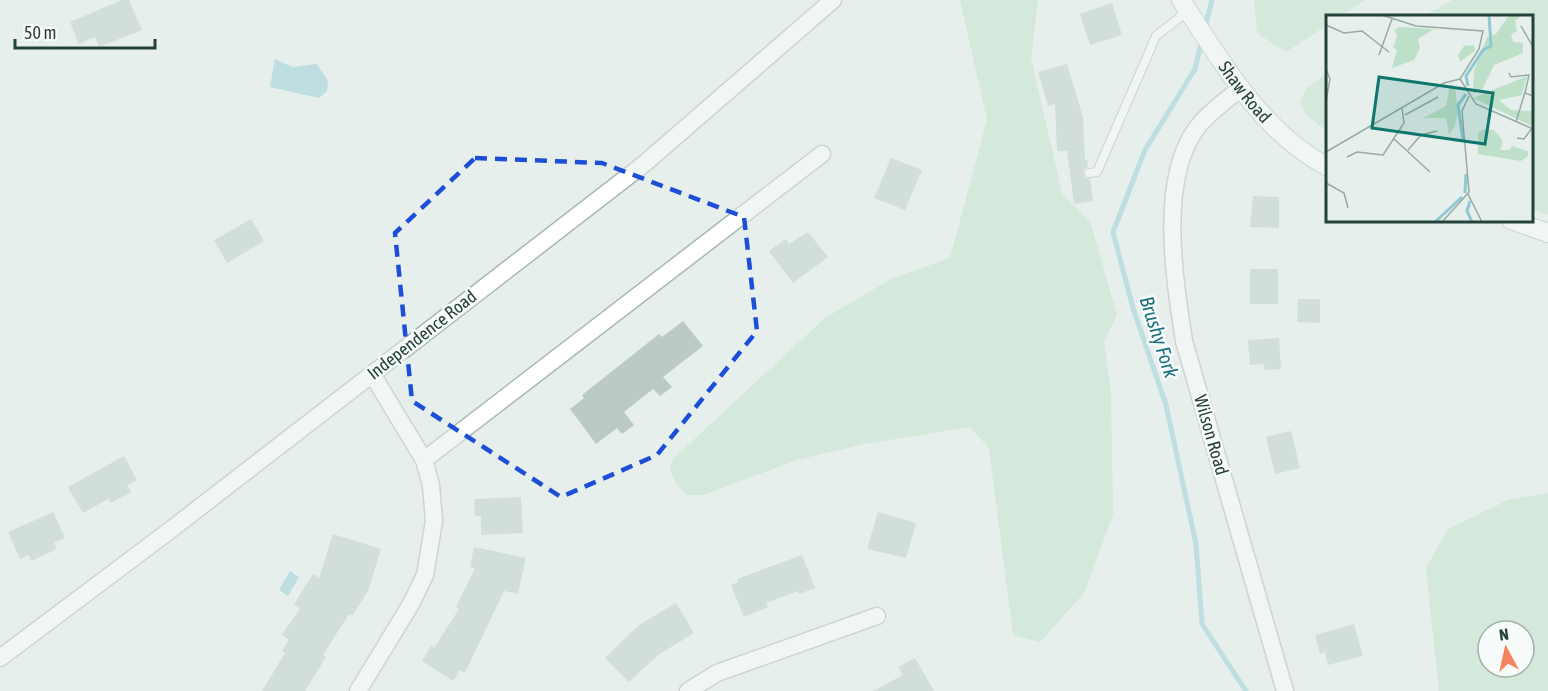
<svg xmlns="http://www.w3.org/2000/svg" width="1548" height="691" viewBox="0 0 1548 691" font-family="'Asap Condensed',sans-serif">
	<rect width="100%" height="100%" fill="#e6efeb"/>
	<path fill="#bfe0c8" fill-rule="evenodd" d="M 960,0 L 1038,0 L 1031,58 L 1062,193 L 1091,224 L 1117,315 L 1104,341 L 1111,394 L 1113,515 L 1084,593 L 1040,642 L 1013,635 L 989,448 L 970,427 L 864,444 L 797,460 L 703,495 L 686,495 L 677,485 L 670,470 L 673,459 L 825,318 L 891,279 L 950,258 L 987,120 Z
		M 1254,0 L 1365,0 L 1340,16 L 1328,16 L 1327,25 L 1286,52 L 1257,33 Z
		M 1452,0 L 1548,0 L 1548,215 L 1532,210 L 1532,16 L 1424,16 Z
		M 1327,73 L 1327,131 L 1306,115 L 1300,101 L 1307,88 Z
		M 1548,493 L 1548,691 L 1439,691 L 1426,568 L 1448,529 L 1508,500 ZM 1488,631 L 1524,631 L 1524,667 L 1488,667 Z"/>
	<path fill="#8ec9d4" d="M 275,59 L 292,67 L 317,64 L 328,81 L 327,91 L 319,98 L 270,87 Z
		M 290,571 L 299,577 L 288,596 L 279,590 Z"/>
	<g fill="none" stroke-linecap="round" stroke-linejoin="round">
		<path stroke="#8ec9d4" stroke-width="5" d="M 1205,28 L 1212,0
			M 1202,40 L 1195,69 L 1145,150 L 1113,232 L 1133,308 L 1166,405 L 1196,544 L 1202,624 L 1246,691"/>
	</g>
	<path fill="#bbcac4" d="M 122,0 L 129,0 L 142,30 L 99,47 L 95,37 L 79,44 L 70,22 Z
		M 1112,3 L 1122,35 L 1090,45 L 1080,14 Z
		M 1067,64 L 1083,117 L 1085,160 L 1087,159 L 1088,167 L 1085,168 L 1083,173 L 1084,177 L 1090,179 L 1093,201 L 1074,204 L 1067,151 L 1057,151 L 1055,104 L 1048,106 L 1038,72 Z
		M 891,158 L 922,170 L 905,210 L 874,198 Z
		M 1253,196 L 1279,197 L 1279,228 L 1250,227 Z
		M 251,219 L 264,241 L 227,263 L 214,240 Z
		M 808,232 L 828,257 L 793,283 L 769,251 L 786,239 L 789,244 Z
		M 1250,269 L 1278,269 L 1278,304 L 1250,304 Z
		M 1298,299 L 1320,299 L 1320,323 L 1297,322 Z
		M 683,321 L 703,346 L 663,377 L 672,387 L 660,396 L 653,389 L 624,412 L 634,425 L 622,434 L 617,428 L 596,444 L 570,409 L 584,398 L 582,395 L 659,334 L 662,337 Z
		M 1279,338 L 1281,369 L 1265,370 L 1264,364 L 1250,365 L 1248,340 Z
		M 1291,431 L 1300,468 L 1275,474 L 1266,437 Z
		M 124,456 L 137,480 L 127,485 L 131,492 L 111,503 L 108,499 L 83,513 L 68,487 Z
		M 521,497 L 523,533 L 481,535 L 481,516 L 475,516 L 474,499 Z
		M 53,512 L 65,538 L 54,543 L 57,549 L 31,561 L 29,555 L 20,559 L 8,532 Z
		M 878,512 L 916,523 L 906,558 L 867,549 Z
		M 333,534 L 381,549 L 368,591 L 352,616 L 349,614 L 323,655 L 326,657 L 305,691 L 262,691 L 285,653 L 282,651 L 289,640 L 282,635 L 300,608 L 294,604 L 313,574 L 319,578 Z
		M 474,547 L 526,558 L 518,594 L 504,591 L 465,673 L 460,670 L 453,681 L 422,661 L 431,646 L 434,648 L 459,609 L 456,607 L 475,568 L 470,567 Z
		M 802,555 L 815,588 L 799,594 L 798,591 L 766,603 L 768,607 L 744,617 L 731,585 L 738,582 L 737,579 Z
		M 676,603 L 694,633 L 658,655 L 629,682 L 605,658 L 639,625 Z
		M 1354,624 L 1363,656 L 1328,665 L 1325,652 L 1320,654 L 1315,635 Z
		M 915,658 L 934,691 L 873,691 L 903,675 L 898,667 Z"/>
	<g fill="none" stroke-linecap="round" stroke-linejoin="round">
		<defs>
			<path id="lane" d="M 1089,173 L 1097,172 L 1156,36 L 1188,11"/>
			<path id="street" d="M 1240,89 C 1225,101 1207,114 1196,129 C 1158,182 1175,282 1184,341 L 1285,691
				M 424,460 L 822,154
				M 0,658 L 169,531 L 644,164 L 833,0
				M 358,691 L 411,604 L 425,575 L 434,521 L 431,485 L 424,460 L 372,374
				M 688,691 L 717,673 L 877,616"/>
			<g id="secondary">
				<path id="s1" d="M 1181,0 C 1221,61 1261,132 1328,167"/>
				<path d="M 1511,220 L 1548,233"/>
			</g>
		</defs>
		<use href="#lane" stroke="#a8b8b2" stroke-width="10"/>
		<use href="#street" stroke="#a8b8b2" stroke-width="19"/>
		<use href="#secondary" stroke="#a4bbb3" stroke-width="20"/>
		<use href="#lane" stroke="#fff" stroke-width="8"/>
		<use href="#street" stroke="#fff" stroke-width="16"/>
		<use href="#secondary" stroke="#fff" stroke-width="18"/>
	</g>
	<path d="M0 0H1548V691H0ZM 475,158 L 602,163 L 744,217 L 757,331 L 657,455 L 561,497 L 412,401 L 395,233 Z" fill="#e6efeb" fill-opacity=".55" fill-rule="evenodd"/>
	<path fill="none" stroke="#1d4ed8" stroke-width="4.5" stroke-dasharray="12 8" stroke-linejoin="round" d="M 475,158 L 602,163 L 744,217 L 757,331 L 657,455 L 561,497 L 412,401 L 395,233 Z"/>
	<g text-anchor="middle" stroke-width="5" stroke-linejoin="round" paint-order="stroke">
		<g font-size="18" fill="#24423a" stroke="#f7fbf9">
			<text dy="6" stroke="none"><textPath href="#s1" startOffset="112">Shaw Road</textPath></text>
			<text transform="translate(422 335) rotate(-38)" y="6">Independence Road</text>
			<text transform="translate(1211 435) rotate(74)" y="6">Wilson Road</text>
		</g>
		<g font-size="20" font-style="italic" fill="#1c6f80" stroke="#f7fbf9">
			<text transform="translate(1159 337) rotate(72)" y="7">Brushy Fork</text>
		</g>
	</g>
	<g transform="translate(1326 15)">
		<rect width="207" height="207" fill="#e6efeb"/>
		<path d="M 183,0 L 195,0 L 189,6 L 191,16 L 185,19 L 187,27 L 197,28 L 197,38 L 168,50 L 156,75 L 147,79 L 148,56 L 161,22 L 170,19 ZM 73,12 L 108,14 L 92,24 L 94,33 L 88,45 L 66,53 L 71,35 L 67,33 L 71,21 L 69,15 ZM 148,30 L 149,36 L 134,47 L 132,40 L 138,31 ZM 201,61 L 196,80 L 173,85 L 185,95 L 207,96 L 206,111 L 147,83 ZM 124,69 L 129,72 L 132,97 L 129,111 L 123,120 L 120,103 L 97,103 L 120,91 ZM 158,114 L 168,115 L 177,126 L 174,135 L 184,135 L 186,131 L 202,136 L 202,141 L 195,146 L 152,139 L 152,118 Z" fill="#bfe0c8"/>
		<path fill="none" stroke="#8ec9d4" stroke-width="3" d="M 142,71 L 140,61 L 157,35 L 165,31 L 163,0M 137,125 L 132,90 L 140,79M 139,178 L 140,159M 144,186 L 141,196 L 146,207M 109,207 L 136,182"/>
		<path fill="none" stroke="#98aaa4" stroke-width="1.5" d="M 56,0 L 90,11 L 157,16 L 153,34 L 134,64 L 150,89 L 207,114M 0,10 L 18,18 L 36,16 L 63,37M 195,11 L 207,32M 53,40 L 66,4M 0,54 L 4,64 L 0,86M 183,58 L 185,62 L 203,60 L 199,78 L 207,81M 79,100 L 112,82M 190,107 L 199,77M 67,123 L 104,157M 191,123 L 198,124 L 206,113M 82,135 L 95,120 L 111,116M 0,137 L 118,68 L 134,64M 21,142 L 31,137 L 57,140 L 78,108 L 76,93M 0,168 L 18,178 L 22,193M 142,179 L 156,207M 116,207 L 143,177 L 136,96 L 143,81"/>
		<path fill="#0f766e" fill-opacity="0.15" stroke="#0f766e" stroke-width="3" d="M 53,62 L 167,78 L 159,129 L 46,113 Z"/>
		<rect width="207" height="207" fill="none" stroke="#24423a" stroke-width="3"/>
	</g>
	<g transform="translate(1506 649) rotate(352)"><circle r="28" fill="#f7fbf9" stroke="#a3b1ad" stroke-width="1.5"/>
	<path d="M0-4.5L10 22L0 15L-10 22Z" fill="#f4845f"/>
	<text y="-9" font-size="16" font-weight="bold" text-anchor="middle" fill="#24423a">N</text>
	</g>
	<path d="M15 39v9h140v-9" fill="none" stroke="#24423a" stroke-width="3"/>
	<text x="24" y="39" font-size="18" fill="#24423a" stroke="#f7fbf9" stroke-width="4.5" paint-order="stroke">50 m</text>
</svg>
